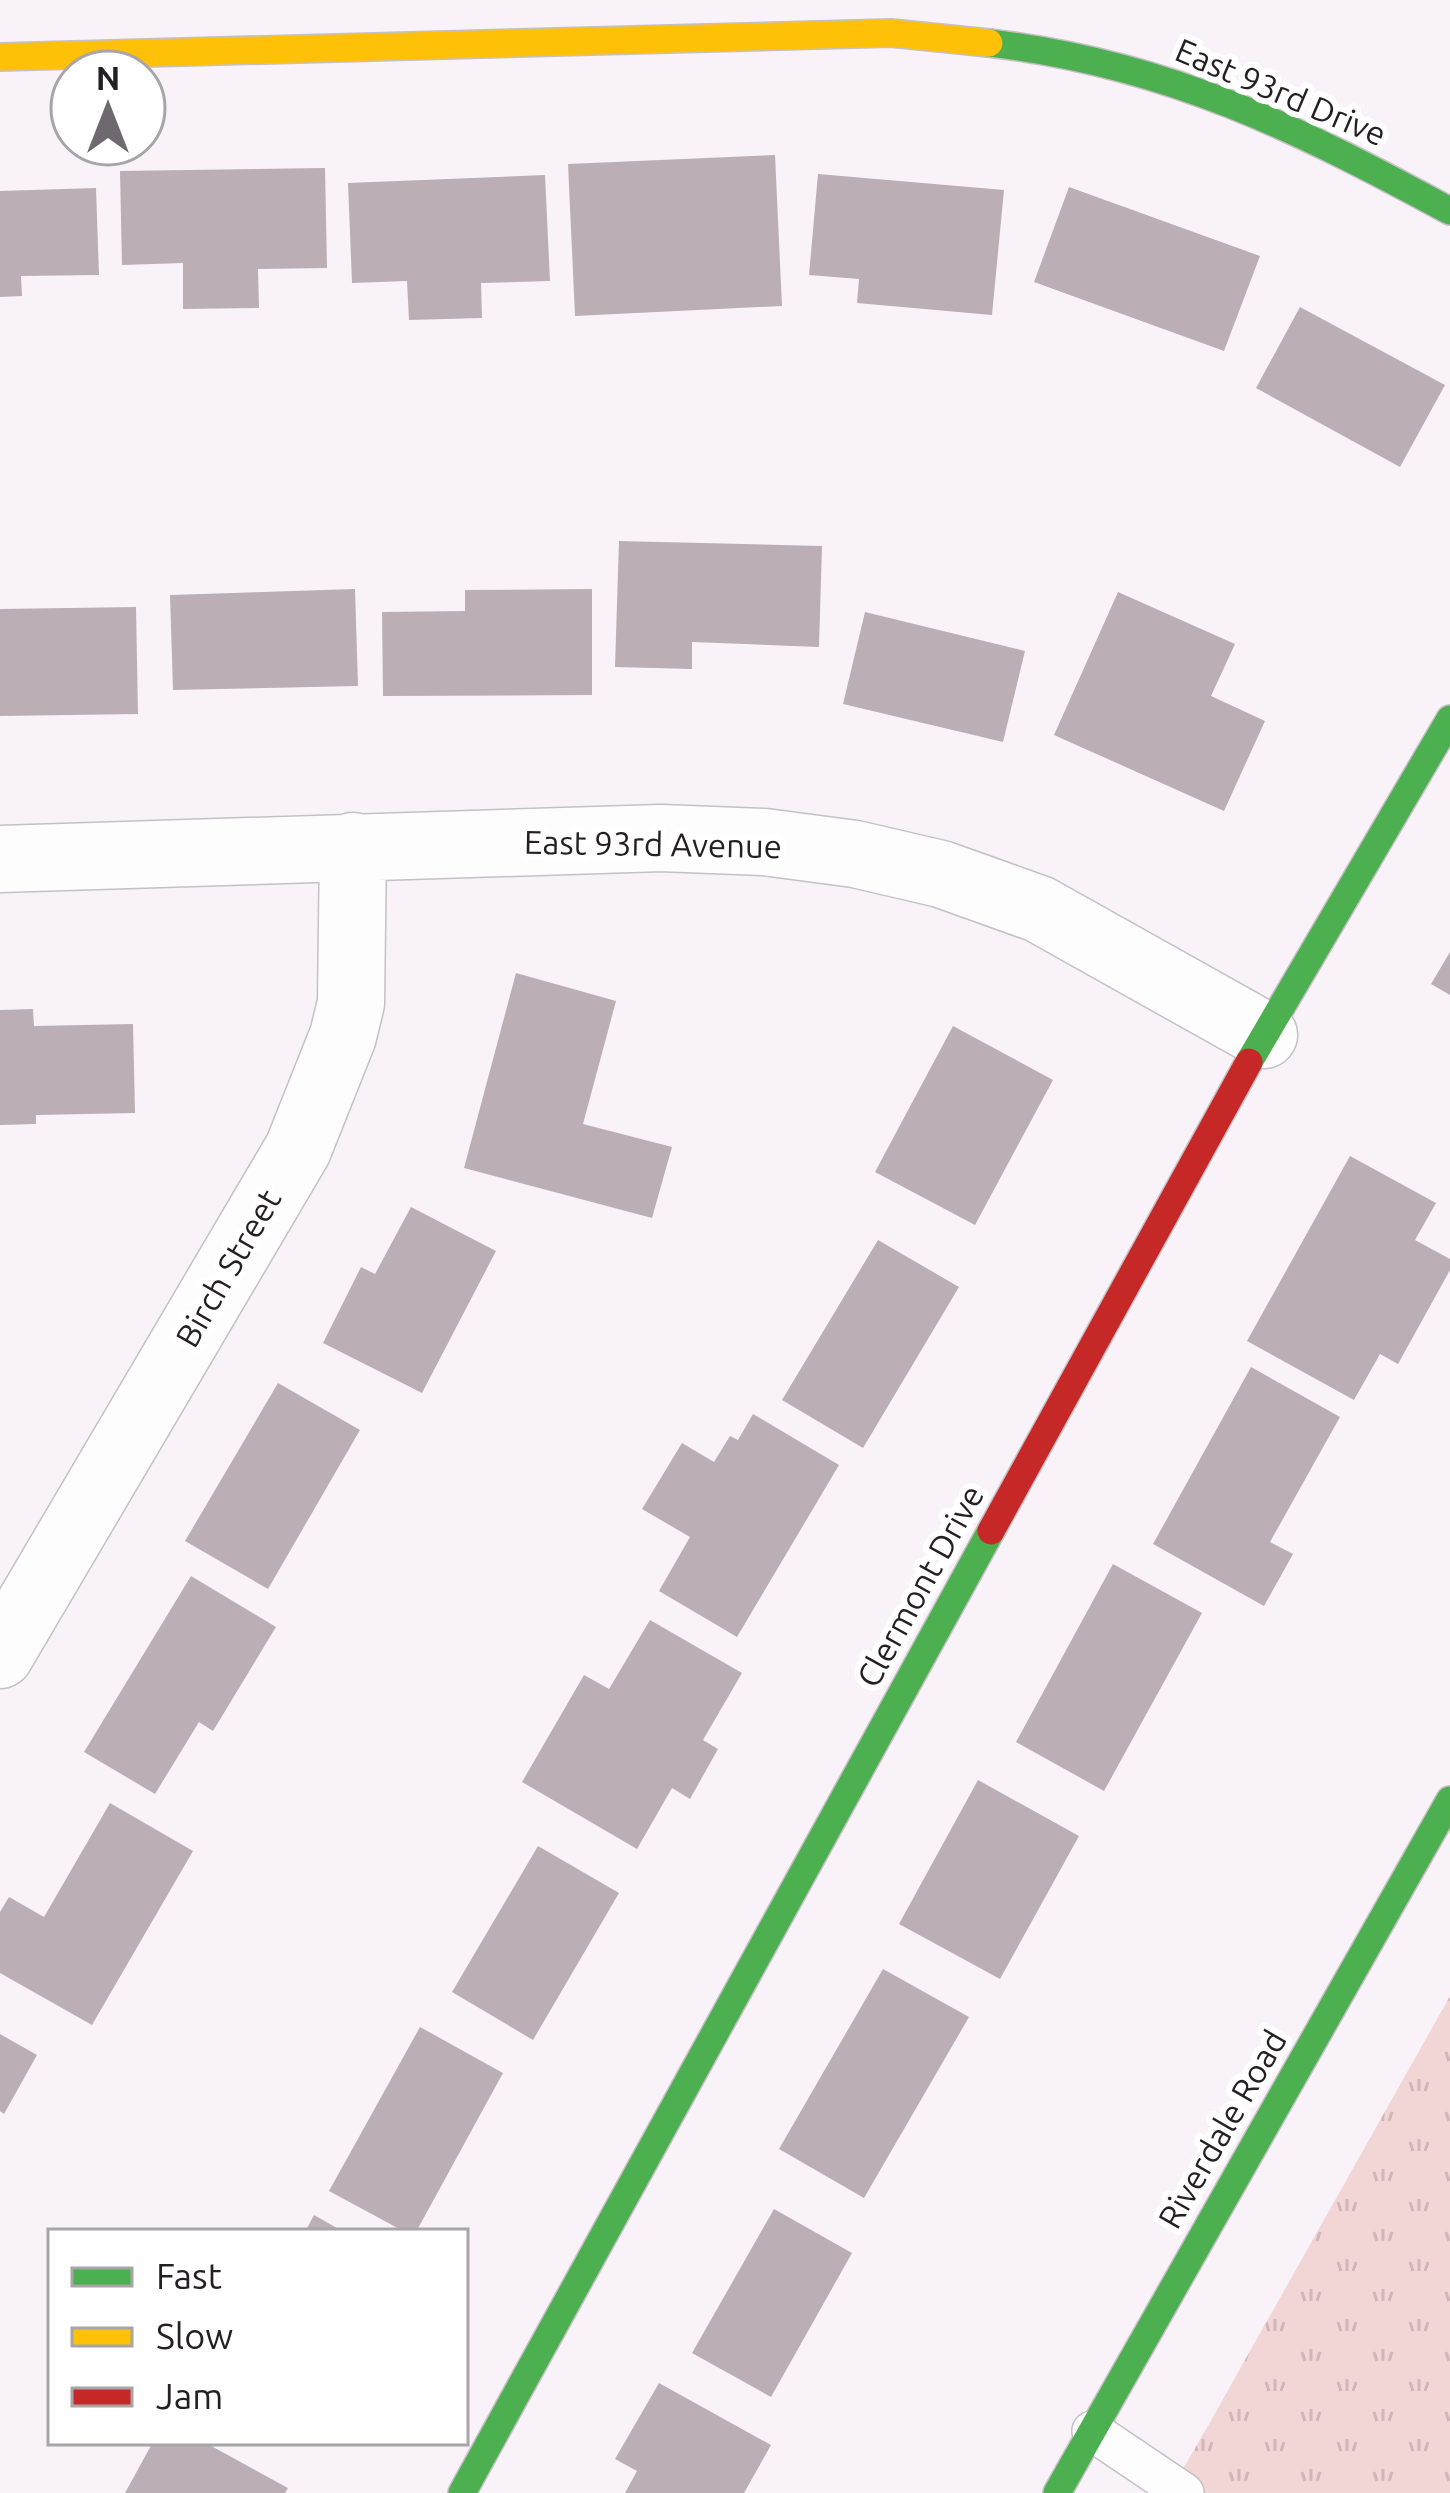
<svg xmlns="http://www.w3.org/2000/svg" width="1450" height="2493" viewBox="0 0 1450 2493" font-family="Ubuntu,sans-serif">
	<defs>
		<pattern id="park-tufts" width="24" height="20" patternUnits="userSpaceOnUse" patternTransform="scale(3)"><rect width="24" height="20" fill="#f2d6d5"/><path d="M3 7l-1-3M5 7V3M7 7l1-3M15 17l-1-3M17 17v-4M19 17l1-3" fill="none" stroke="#cfb7b7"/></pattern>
	</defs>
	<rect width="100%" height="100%" fill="#f9f3f9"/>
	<path fill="url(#park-tufts)" d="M 1450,1996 L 1450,2493 L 1169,2493 L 1209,2424 Z"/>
	<path fill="#bbaeb4" d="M 775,155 L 782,306 L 575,316 L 568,164 Z
		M 325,168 L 327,268 L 258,269 L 259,308 L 183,309 L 183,263 L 122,265 L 120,171 Z
		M 818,174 L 1004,190 L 992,315 L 857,303 L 859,279 L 809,275 Z
		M 545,175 L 550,281 L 481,283 L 482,318 L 409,320 L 407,281 L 352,283 L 348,183 Z
		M 1069,187 L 1260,256 L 1224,351 L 1034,282 Z
		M 96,188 L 99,275 L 21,276 L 22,296 L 0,297 L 0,191 Z
		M 1300,307 L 1445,385 L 1400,467 L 1256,388 Z
		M 619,541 L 822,546 L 819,647 L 692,642 L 692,669 L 615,667 Z
		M 355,589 L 358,686 L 173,690 L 170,595 Z
		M 592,589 L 592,695 L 383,696 L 382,612 L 465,611 L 465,590 Z
		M 1118,592 L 1235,644 L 1211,696 L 1265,721 L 1224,811 L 1054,735 Z
		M 136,607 L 138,714 L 0,716 L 0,609 Z
		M 865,612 L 1025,651 L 1003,742 L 843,704 Z
		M 1450,952 L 1450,995 L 1431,984 Z
		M 516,973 L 616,1001 L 583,1124 L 672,1147 L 652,1218 L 464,1168 Z
		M 33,1009 L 34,1026 L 133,1024 L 135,1113 L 36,1115 L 36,1124 L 0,1125 L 0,1010 Z
		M 953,1026 L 1053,1080 L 975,1225 L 875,1172 Z
		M 1350,1156 L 1436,1203 L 1415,1240 L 1450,1259 L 1450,1270 L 1398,1364 L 1380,1354 L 1354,1400 L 1247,1341 Z
		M 411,1207 L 496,1251 L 422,1393 L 323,1343 L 361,1267 L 375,1274 Z
		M 878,1240 L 959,1287 L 863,1448 L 782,1400 Z
		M 1251,1367 L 1340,1417 L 1270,1542 L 1293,1554 L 1264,1606 L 1153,1544 Z
		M 278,1383 L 360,1430 L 268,1589 L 185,1541 Z
		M 753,1414 L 839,1465 L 737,1637 L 659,1591 L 690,1537 L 642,1509 L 682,1443 L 714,1462 L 730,1436 L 738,1440 Z
		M 1113,1564 L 1202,1613 L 1104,1791 L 1016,1742 Z
		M 191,1576 L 276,1627 L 213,1731 L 199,1722 L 155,1794 L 84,1752 Z
		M 650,1620 L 742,1673 L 703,1740 L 718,1749 L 690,1799 L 672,1788 L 637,1849 L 522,1782 L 584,1675 L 609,1689 Z
		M 978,1780 L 1079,1836 L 1000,1979 L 899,1924 Z
		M 110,1803 L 193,1851 L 92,2025 L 0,1973 L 0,1912 L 9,1897 L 44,1917 Z
		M 538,1846 L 619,1893 L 533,2040 L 452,1992 Z
		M 883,1969 L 969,2017 L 864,2198 L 779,2149 Z
		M 420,2027 L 503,2073 L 416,2232 L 405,2232 L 329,2191 Z
		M 0,2034 L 37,2055 L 4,2114 L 0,2111 Z
		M 774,2209 L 852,2253 L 771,2397 L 692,2353 Z
		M 314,2215 L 344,2232 L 305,2232 Z
		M 659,2383 L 771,2445 L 744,2493 L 625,2493 L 637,2471 L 615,2459 Z
		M 153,2442 L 204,2442 L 288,2488 L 285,2493 L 125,2493 Z"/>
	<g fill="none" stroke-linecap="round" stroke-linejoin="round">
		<defs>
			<path id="lane" d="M 1092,2431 L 1184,2493"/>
			<path id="street" d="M 0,859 L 661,838 L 764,842 L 855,854 L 941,874 L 1039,909 L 1264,1035
				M 0,1655 L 298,1149 L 343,1036 L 351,1003 L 353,846"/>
			<path id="fast" d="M 989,43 C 1165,63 1297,128 1450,211
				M 1249,1062 L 1450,719
				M 462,2493 L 991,1531
				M 1057,2493 L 1450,1800"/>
			<path id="slow" d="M 0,57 L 891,33 L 989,43"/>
			<path id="jam" d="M 991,1531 L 1249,1062"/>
		</defs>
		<use href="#lane" stroke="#c4c0c4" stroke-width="42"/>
		<use href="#street" stroke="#c4c0c4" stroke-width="69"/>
		<use href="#fast" stroke="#c4c0c4" stroke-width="30"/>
		<use href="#slow" stroke="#c4c0c4" stroke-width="30"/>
		<use href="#jam" stroke="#c4c0c4" stroke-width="30"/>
		<use href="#lane" stroke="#fefdfe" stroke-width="39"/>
		<use href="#street" stroke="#fefdfe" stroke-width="66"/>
		<use href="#fast" stroke="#4caf50" stroke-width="27"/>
		<use href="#slow" stroke="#ffc107" stroke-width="27"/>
		<use href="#jam" stroke="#c62828" stroke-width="27"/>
	</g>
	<g text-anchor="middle" stroke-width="12" stroke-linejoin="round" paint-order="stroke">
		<g font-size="33" fill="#231f23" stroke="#fff">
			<text transform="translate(1281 92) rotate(23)" y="12">East 93rd Drive</text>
			<text transform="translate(653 844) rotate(1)" y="12">East 93rd Avenue</text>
			<text transform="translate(228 1268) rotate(-60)" y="12">Birch Street</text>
			<text transform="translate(920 1586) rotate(-61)" y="12">Clermont Drive</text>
			<text transform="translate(1222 2129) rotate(-60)" y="12">Riverdale Road</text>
		</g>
	</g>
	<rect x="48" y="2229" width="420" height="216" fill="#ffffff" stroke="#a7a5a7" stroke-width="3"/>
	<rect x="72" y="2268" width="60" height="18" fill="#4caf50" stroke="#a7a5a7" stroke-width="3"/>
	<text x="156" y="2289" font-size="36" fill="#231f23">Fast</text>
	<rect x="72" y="2328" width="60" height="18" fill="#ffc107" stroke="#a7a5a7" stroke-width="3"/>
	<text x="156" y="2349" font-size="36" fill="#231f23">Slow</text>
	<rect x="72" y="2388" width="60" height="18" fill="#c62828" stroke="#a7a5a7" stroke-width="3"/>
	<text x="156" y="2409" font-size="36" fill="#231f23">Jam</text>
	<g transform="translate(108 108)"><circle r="57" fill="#ffffff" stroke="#a7a5a7" stroke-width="3"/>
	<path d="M0-9L21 45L0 30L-21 45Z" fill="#6e696e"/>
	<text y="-18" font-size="33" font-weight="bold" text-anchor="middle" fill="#231f23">N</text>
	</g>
</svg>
